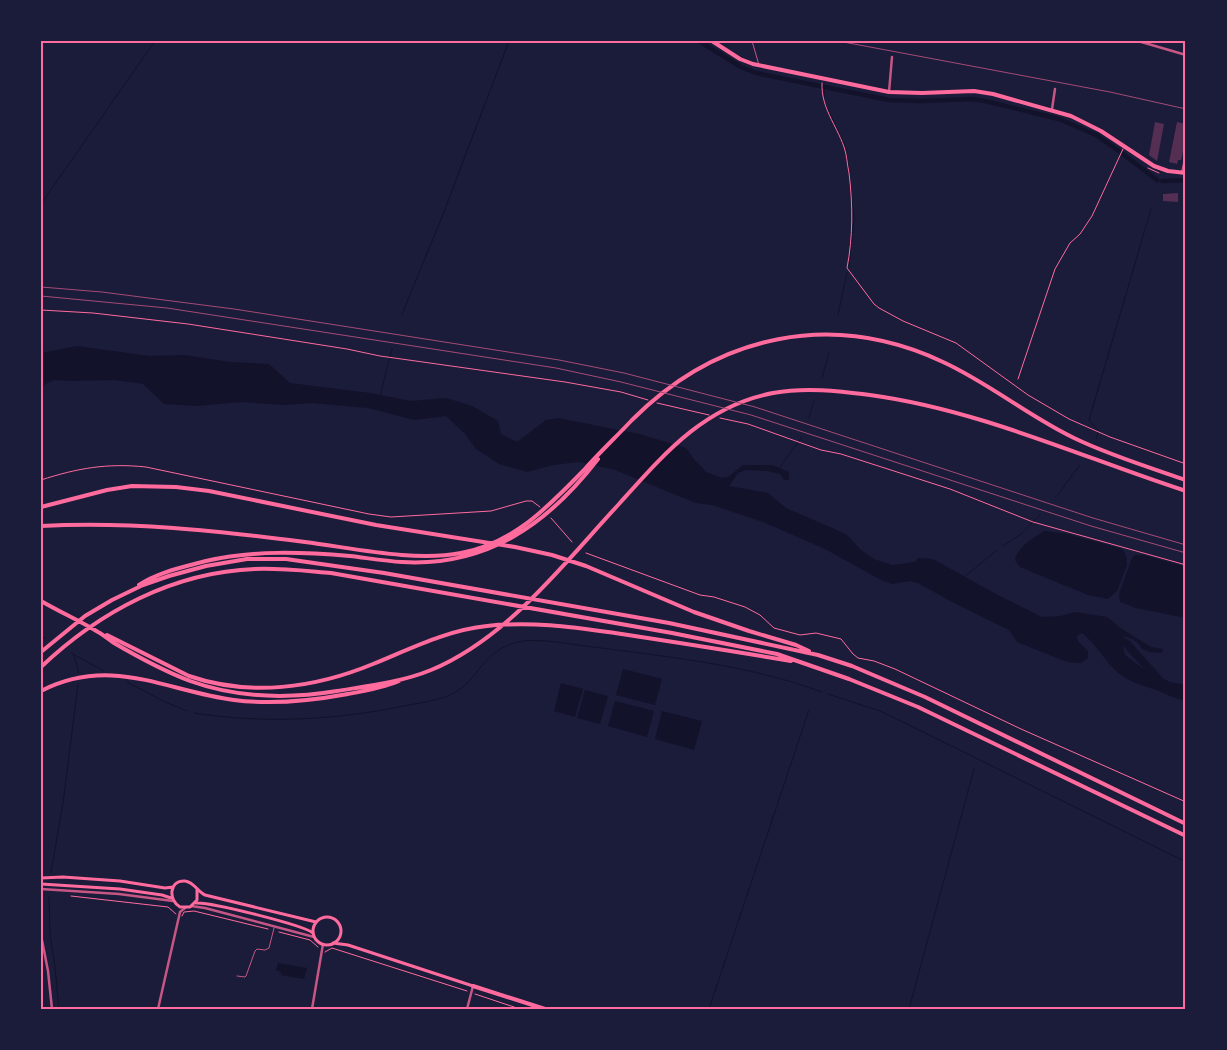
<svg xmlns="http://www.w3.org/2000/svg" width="1227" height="1050" viewBox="0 0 1227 1050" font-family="'IBM Plex Sans',sans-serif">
	<rect width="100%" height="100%" fill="#1b1b3a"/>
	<path fill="#12122b" d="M 77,346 L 149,356 L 185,355 L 229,362 L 269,364 L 290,383 L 370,393 L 411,401 L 446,398 L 472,406 L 498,421 L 501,434 L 517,442 L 546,420 L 558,418 L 639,434 L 686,448 L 693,458 L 706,472 L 722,478 L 728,477 L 743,465 L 772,465 L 789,472 L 789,480 L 784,480 L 780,474 L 768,471 L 746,470 L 738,473 L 729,486 L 768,493 L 786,508 L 846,534 L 861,550 L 874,559 L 892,565 L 915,562 L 918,558 L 933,559 L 996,594 L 1042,617 L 1061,616 L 1074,612 L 1107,617 L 1119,627 L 1151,647 L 1163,649 L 1162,653 L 1149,652 L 1142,649 C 1138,640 1129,637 1120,636 L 1125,655 L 1142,668 L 1170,682 L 1186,685 L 1186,701 C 1173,698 1165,693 1153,689 C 1139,684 1126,681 1115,670 C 1103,658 1096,644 1082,633 L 1077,636 L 1078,641 L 1088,651 L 1088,658 L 1081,663 L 1067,662 L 1017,642 L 1009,630 L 954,603 L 918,583 L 910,581 L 892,584 L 883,581 L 825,549 L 763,522 L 712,505 L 696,503 L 615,470 L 579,462 L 553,465 L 527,472 L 499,464 L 476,449 L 465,434 L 446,416 L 414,420 L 368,408 L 312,403 L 284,405 L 241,402 L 197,406 L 164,404 L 143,384 L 114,380 L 72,381 L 54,380 L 41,386 L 41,353 Z
		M 1044,531 L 1067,534 L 1120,548 C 1126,552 1127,558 1127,565 L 1117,591 L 1108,599 L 1088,595 L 1020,567 L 1015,560 C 1017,547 1034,538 1044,531 Z
		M 1135,555 L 1144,555 L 1186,567 L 1186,618 L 1136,608 L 1120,602 L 1119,594 L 1132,558 Z
		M 623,669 L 662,679 L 655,705 L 616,695 Z
		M 561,683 L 583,689 L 575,717 L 554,711 Z
		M 585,690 L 608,696 L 600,724 L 577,718 Z
		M 615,701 L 654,711 L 647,737 L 608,726 Z
		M 662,711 L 702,721 L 694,750 L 655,739 Z
		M 278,963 L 307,968 L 304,979 L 281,975 L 281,972 L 276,970 Z"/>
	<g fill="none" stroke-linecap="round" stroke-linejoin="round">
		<path stroke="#12122b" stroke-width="1" d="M 824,87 L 824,97
			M 826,105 L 845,146 L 848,162 L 854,218 L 849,267
			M 41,204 L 155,41
			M 402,314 L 440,222 L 509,41
			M 838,315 L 847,273
			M 822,378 L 829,353
			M 380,396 L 392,349
			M 809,417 L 814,401
			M 1098,430 L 1089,420 L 1151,209
			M 1096,439 L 1098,433
			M 779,468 L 802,437
			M 1056,497 L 1080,465
			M 1003,546 L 1021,534 L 1040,515
			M 963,578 L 997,550
			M 41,637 L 45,638
			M 71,653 L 104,671
			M 74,655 L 79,673
			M 127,682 L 165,702 L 187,711
			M 828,694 L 880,711 L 903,722 L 1186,862
			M 194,713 C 263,724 336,720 404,706 C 419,703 434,701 448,696 C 480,682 480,651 518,642 C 537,637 573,645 593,647 C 670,657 749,665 822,692
			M 51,872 L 63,803 L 78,684
			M 49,897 L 50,934 L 55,967 L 59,1009
			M 709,1009 L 809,710
			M 909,1009 L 974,769"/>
		<path stroke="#12122b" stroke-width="4.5" d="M 699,41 L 741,67 L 756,73 L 889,100 L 921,101 L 972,99 L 985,101 L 1059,119 L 1096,135 L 1119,151
			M 1123,154 L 1157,180
			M 1162,181 L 1186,180"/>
		<path stroke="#12122b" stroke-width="8" d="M 1113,636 L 1127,644 L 1160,681"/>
	</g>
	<path fill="#542f53" d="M 1155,122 L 1164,124 L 1157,161 L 1149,155 Z
		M 1177,122 L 1186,124 L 1186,139 L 1181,160 L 1178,160 L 1177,164 L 1169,162 Z
		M 1178,193 L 1178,202 L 1163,201 L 1163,194 Z"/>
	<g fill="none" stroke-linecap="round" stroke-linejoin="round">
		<path stroke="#ff6b9d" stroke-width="1" d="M 822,83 C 821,108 836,124 844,147 C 847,155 847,164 849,173 C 853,205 853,237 847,268 L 874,304 L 879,308 L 903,321 L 956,343 L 1028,395 L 1069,419 L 1110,437 L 1186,464
			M 1148,168 L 1159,173
			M 41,310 L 93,313 L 188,324 L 347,349 L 380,356 L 565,382 L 621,392 L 648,400
			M 1018,379 L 1055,269 L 1070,243 L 1080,234 L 1092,216 L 1123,149
			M 657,403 L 709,415
			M 720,418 L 748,424 L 821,450 L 841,454 L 950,489 L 1033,522 L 1186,565
			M 41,480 C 78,468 107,463 146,467 L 369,514 L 391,517 L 491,511 L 526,501 L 532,501 L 540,507
			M 551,518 L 572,542
			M 586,553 L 700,595 L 714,597 L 745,607 L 760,615 L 774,628 L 800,635 L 816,633 L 841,639 L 853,654 L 858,658 L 874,661 L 895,669 L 1021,729 L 1186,802
			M 71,896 L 168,907 L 176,914
			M 182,916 L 184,912 L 194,911 L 268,929
			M 279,932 L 310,940 L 318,947
			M 325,952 L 332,948 L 467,991
			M 475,994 L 520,1009"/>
		<path stroke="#c65784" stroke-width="1" d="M 752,41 L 759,65
			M 237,976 L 245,977 L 246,976 L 255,951 L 257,949 L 265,950 L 269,948 L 274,928"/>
		<path stroke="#c65784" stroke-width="2.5" d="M 1138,41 L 1186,55
			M 889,92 L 892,57
			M 1052,109 L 1055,89
			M 1182,173 L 1186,155
			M 41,889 L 119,894 L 173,901
			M 191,906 L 205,908 L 314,937
			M 41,935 L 48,971 L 52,1009
			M 158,1009 L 180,912 L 185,908
			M 312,1009 L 323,944
			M 467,1009 L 473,986"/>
		<path stroke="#ff6b9d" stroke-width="3" d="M 41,878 L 63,877 L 120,881 L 165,888 L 173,887
			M 41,884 L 120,889 L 162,895 L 171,898
			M 197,889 L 197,900 L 190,907 L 180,907 C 168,900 169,880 185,881 C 194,882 198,892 205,895 L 316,922
			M 196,903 C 211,902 303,925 313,933
			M313 931a14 14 0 1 1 28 0a14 14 0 1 1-28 0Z
			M 333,943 L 348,945 L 473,986"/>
		<path stroke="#ff6b9d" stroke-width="4" d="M 712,41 L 740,59 L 753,64 L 889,92 L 922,93 L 974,91 L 993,94 L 1071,116 L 1101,131 L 1154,166 L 1168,171 L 1186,173
			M 473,986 L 545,1009"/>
		<path stroke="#ff6b9d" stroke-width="4" d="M 41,507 L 107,490 L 132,486 L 176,487 L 209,491 L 376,525 L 515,547 L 552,555 L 586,566 L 694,612 L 749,631 L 796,645 L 809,651
			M 41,526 C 129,521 218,531 305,542 C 353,548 414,562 461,553 C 514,543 548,507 584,470 C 599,453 616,437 632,420 C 718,334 832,310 943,362 C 989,383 1028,416 1074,438 C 1109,455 1148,467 1186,480
			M 139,585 C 158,572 184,567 206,561 C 252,550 303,552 350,556 C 367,558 385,561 402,562 C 487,567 548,524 598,459
			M 41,601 C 60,612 80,621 98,632 C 104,635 109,640 114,643 C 138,657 164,671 190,681 C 237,698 288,699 337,691 C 368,686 402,682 431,670 C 508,638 564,563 619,504 C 664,454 704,406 773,393 C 806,387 838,391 870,395 C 980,410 1081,457 1186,491
			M 107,635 L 189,676 C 250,697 315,688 373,664 C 410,649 447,630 487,626 C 531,621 572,627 615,633 C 674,642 732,651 791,661
			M 41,652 L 85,616 L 112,600 L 143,585 L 169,576 L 206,566 L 247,559 L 286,559 L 384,573 L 669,623 L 818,655 L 852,666 L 925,697 L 1186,824
			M 41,667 C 99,612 173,572 255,569 C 281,568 306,571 331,573 L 672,633 L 777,654 L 849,679 L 918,707 L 1186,836
			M 41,691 C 111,655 166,691 234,700 C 272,705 310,701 348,694 C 365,691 383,688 399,681"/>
		<path stroke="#a44b75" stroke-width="1" d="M 838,41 L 1110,92 L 1186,109
			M 41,287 L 102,292 L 234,309 L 559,360 L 624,373 L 755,407 L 1093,518 L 1186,545
			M 41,296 L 167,308 L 556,368 L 621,382 L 751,415 L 1091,526 L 1186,553"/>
	</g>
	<rect width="1227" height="1050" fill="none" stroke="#1b1b3a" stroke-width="85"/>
	<rect x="42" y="42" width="1142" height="966" fill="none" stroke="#ff6b9d" stroke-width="2"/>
</svg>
